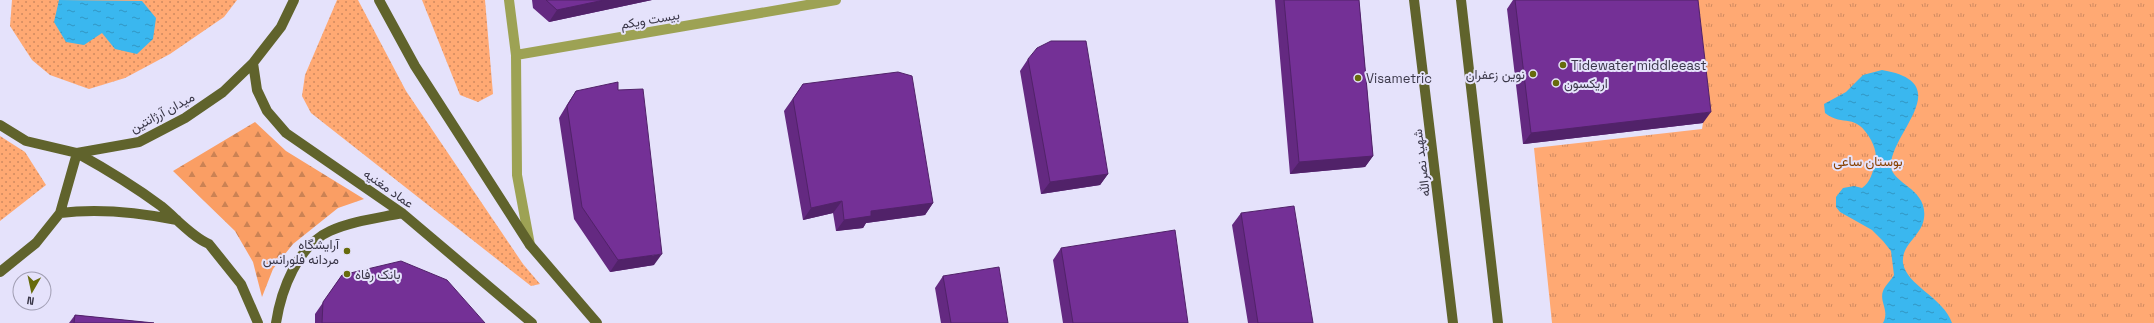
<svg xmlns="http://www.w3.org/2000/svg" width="2154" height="323" viewBox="0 0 2154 323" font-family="'Space Grotesk',Vazirmatn,sans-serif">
	<defs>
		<pattern id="grass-dots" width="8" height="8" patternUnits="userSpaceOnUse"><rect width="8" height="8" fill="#ffa973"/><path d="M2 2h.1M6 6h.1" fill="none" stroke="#cf8a60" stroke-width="1.8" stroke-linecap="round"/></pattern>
		<pattern id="forest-firs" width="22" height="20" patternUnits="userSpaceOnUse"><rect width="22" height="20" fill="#fa9e64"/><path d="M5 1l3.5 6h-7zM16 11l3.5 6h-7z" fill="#cb8254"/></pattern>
		<pattern id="park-tufts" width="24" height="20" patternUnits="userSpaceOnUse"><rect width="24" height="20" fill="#ffa973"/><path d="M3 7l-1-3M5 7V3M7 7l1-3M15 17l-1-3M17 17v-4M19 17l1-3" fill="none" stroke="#cf8a60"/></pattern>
		<pattern id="water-ripples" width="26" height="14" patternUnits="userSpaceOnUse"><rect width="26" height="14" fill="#3ab7ef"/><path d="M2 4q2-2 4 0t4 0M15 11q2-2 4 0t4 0" fill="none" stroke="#3296c4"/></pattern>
	</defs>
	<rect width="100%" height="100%" fill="#e5e2fb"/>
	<path fill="url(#grass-dots)" d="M 12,0 L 237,0 L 224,17 L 170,54 L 125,78 L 89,89 L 50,75 L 32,60 L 10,26 Z
		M 337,0 L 358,0 L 406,91 L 523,264 L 540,284 L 531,286 L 311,113 L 302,96 L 305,75 Z
		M 422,0 L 485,0 L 493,94 L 478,102 L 460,95 Z
		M 0,136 L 25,152 L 46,185 L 0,221 Z"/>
	<path fill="url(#forest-firs)" d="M 255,122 L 286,151 L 364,199 L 338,208 L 293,244 L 273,269 L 262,297 L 253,262 L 235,231 L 173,171 Z"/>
	<path fill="url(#park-tufts)" d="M 1689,0 L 2154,0 L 2154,323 L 1552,323 L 1534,148 L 1702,129 L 1703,123 Z"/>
	<path fill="url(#water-ripples)" d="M 59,0 L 142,1 L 156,18 L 153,39 L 137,54 L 115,49 L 102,33 L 84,45 L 66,42 L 54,22 Z
		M 1882,70 C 1959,83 1889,134 1891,167 C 1893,184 1928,189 1924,218 C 1922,236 1901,244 1903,263 C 1906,285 1944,298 1952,323 L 1883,323 C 1890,310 1879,302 1883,291 C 1885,286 1891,280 1894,275 L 1891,251 L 1883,241 L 1872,230 L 1840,212 L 1836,207 L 1836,197 L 1843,188 L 1854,186 L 1862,188 C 1870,183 1873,172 1875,163 C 1877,154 1875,148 1871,140 C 1855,111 1844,128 1825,113 L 1824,104 L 1846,92 L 1863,75 Z"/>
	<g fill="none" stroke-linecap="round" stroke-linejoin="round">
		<path stroke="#9da254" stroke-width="10" d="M 509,0 L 516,55 L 517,175 L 530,245
			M 516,55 L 836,0"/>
		<path stroke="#60632c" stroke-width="10" d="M 379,0 L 415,66 L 530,245 L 597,323
			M 1414,0 L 1453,323
			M 1461,0 L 1498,323
			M 253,63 L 257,90 L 267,111 L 286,133 L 402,213 L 532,323
			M 0,125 L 26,141 L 77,153 L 139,142 L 185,118 L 223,92 L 253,63 L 281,27 L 294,0
			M 77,153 C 106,169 134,186 161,206 C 176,218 191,236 209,244 L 241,284 L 258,323
			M 60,213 C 99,208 137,212 177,220
			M 0,272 L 36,243 L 60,213 L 77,153
			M 276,323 C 281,290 298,245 330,231 C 352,221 378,218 402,213"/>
	</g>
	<path fill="#642981" d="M 532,0 L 652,0 L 549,22 L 533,8 Z
		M 1275,0 L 1359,0 L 1373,156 L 1365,167 L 1290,174 Z
		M 1513,0 L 1698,0 L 1703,123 L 1523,144 L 1507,9 Z
		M 1028,59 L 1108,174 L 1100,185 L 1041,194 L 1020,71 Z
		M 803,84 L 933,203 L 925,215 L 866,223 L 863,228 L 836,231 L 833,213 L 803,220 L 784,111 Z
		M 618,90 L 654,265 L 610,272 L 574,219 L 559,118 L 568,103 L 576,91 Z
		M 1241,213 L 1313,323 L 1248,323 L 1232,225 Z
		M 1061,248 L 1188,323 L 1063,323 L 1053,260 Z
		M 342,275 L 485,323 L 315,323 L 315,314 Z
		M 943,276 L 1008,323 L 941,323 L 935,288 Z
		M 75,315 L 154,323 L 69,323 Z"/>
	<path fill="#512269" d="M 604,0 L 652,0 L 549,22 L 557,10 Z
		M 1711,112 L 1703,123 L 1523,144 L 1531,133 Z
		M 1373,156 L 1365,167 L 1290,174 L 1299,162 Z
		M 1108,174 L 1100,185 L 1041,194 L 1050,182 Z
		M 842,201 L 833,213 L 803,220 L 811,208 Z
		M 933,203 L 925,215 L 866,223 L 863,228 L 836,231 L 844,220 L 871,211 Z
		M 662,254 L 654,265 L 610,272 L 618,260 Z"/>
	<path fill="#743096" stroke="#512269" d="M 546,0 L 604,0 L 557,10 Z
		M 1284,0 L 1359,0 L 1373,156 L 1299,162 Z
		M 1515,0 L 1698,0 L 1711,112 L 1531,133 Z
		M 1051,41 L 1086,41 L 1108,174 L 1050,182 L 1028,59 L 1037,48 Z
		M 898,72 L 912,76 L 933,203 L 871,211 L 871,216 L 844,220 L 842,201 L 811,208 L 793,99 L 803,84 Z
		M 618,82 L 618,90 L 643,89 L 662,254 L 618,260 L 582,207 L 567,106 L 576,91 Z
		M 1294,206 L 1313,323 L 1258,323 L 1241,213 Z
		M 1175,230 L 1188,323 L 1073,323 L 1061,248 Z
		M 401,261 L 447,280 L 485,323 L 322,323 L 323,302 L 342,275 Z
		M 999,267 L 1008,323 L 951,323 L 943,276 Z
		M 75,315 L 154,323 L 74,323 Z"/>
	<g fill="#676b0c" stroke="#e5e2fb" stroke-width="1.5">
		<circle cx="1563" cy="65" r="4"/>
		<circle cx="1533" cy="74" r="4"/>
		<circle cx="1358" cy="78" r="4"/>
		<circle cx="1556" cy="83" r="4"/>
		<circle cx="347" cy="251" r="4"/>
		<circle cx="347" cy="274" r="4"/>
	</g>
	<g text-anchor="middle" stroke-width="4" stroke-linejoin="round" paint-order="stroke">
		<g font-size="13" fill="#3a3748" stroke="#e5e2fb">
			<text transform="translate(650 19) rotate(-10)" y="5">بیست ویکم</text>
			<text transform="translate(162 112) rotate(-28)" y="5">میدان آرژانتین</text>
			<text transform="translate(1421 163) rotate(-97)" y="5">شهید نصرالله</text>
			<text transform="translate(389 188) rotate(35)" y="5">عماد مغنیه</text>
		</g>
		<g font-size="13" fill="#3a3748" stroke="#e5e2fb" text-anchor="start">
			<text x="1571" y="70">Tidewater middleeast</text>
			<text x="1525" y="79" text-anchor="end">نوین زعفران</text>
			<text x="1366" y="83">Visametric</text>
			<text x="1564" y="88">اریکسون</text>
			<text x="339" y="249" text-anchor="end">آرایشگاه<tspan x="339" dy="15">مردانه فلورانس</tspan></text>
			<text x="355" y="279">بانک رفاه</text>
		</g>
		<g font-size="13" fill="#884000" stroke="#e5e2fb">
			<text x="1868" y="166">بوستان ساعی</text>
		</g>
	</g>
	<g transform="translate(32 291) rotate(189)"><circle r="19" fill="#e5e2fb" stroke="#a19eb3"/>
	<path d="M0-3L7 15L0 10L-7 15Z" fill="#676b0c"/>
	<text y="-6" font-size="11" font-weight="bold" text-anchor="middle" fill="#3a3748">N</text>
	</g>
</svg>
